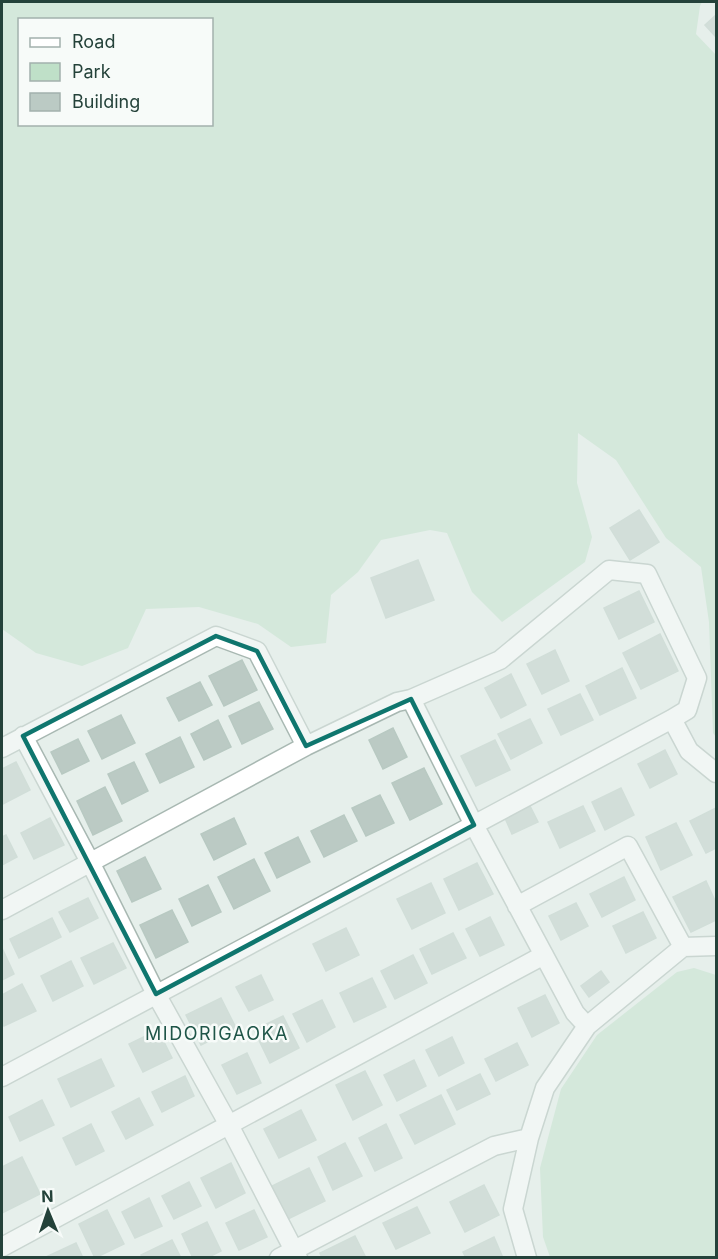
<svg xmlns="http://www.w3.org/2000/svg" width="718" height="1259" viewBox="0 0 718 1259" font-family="Inter,sans-serif">
	<rect width="100%" height="100%" fill="#e6efeb"/>
	<path fill="#bfe0c8" fill-rule="evenodd" d="M 2,2 L 702,2 L 700,6 L 696,34 L 716,55 L 716,737 L 713,733 L 709,622 L 701,567 L 666,538 L 616,460 L 578,433 L 577,483 L 592,537 L 585,562 L 502,622 L 472,592 L 447,533 L 430,530 L 381,540 L 358,572 L 331,595 L 326,643 L 291,647 L 258,624 L 199,607 L 146,609 L 128,648 L 82,666 L 36,653 L 2,629 ZM 20,20 L 212,20 L 212,124 L 20,124 Z
		M 694,968 L 716,975 L 716,1257 L 550,1257 L 543,1237 L 540,1168 L 561,1089 L 597,1035 L 677,972 Z"/>
	<path fill="#bbcac4" stroke="#b8c9c2" stroke-width="1.5" d="M 716,15 L 716,37 L 705,25 Z
		M 639,510 L 659,542 L 630,560 L 610,528 Z
		M 418,560 L 434,600 L 386,618 L 371,578 Z
		M 639,591 L 654,622 L 619,639 L 604,608 Z
		M 660,634 L 678,671 L 641,689 L 623,653 Z
		M 555,650 L 569,681 L 542,694 L 527,664 Z
		M 242,660 L 257,690 L 224,706 L 209,676 Z
		M 622,668 L 636,698 L 600,715 L 586,686 Z
		M 511,674 L 526,705 L 501,718 L 485,688 Z
		M 200,682 L 212,705 L 179,721 L 167,698 Z
		M 580,694 L 593,720 L 561,735 L 548,709 Z
		M 259,702 L 273,729 L 242,744 L 229,716 Z
		M 121,715 L 135,743 L 102,759 L 88,731 Z
		M 530,719 L 542,743 L 511,759 L 498,734 Z
		M 218,720 L 231,747 L 204,760 L 191,734 Z
		M 393,728 L 407,757 L 383,769 L 369,740 Z
		M 180,737 L 194,767 L 160,783 L 146,754 Z
		M 78,739 L 89,761 L 62,774 L 51,752 Z
		M 495,740 L 510,770 L 476,786 L 461,756 Z
		M 665,750 L 677,774 L 650,788 L 638,764 Z
		M 16,762 L 30,790 L 3,804 L 2,801 L 2,769 Z
		M 134,762 L 148,791 L 122,804 L 108,774 Z
		M 424,768 L 442,804 L 410,820 L 392,783 Z
		M 105,787 L 122,821 L 93,835 L 77,801 Z
		M 621,788 L 634,815 L 605,830 L 592,802 Z
		M 380,795 L 394,823 L 366,836 L 352,808 Z
		M 530,806 L 538,822 L 512,834 L 505,818 Z
		M 583,806 L 595,831 L 560,848 L 548,822 Z
		M 716,808 L 716,848 L 706,853 L 690,821 Z
		M 344,815 L 357,841 L 324,857 L 311,831 Z
		M 50,818 L 64,845 L 34,859 L 21,833 Z
		M 234,818 L 246,844 L 214,860 L 201,834 Z
		M 676,823 L 692,855 L 661,870 L 646,837 Z
		M 6,835 L 17,857 L 2,865 L 2,837 Z
		M 298,837 L 310,862 L 277,878 L 265,853 Z
		M 145,857 L 161,889 L 132,902 L 117,871 Z
		M 254,859 L 270,891 L 234,909 L 218,877 Z
		M 477,863 L 493,894 L 459,910 L 444,879 Z
		M 624,877 L 635,900 L 602,917 L 590,894 Z
		M 706,881 L 716,903 L 716,920 L 691,932 L 673,897 Z
		M 431,883 L 445,913 L 412,929 L 397,899 Z
		M 208,885 L 221,912 L 192,926 L 179,899 Z
		M 88,898 L 98,918 L 70,932 L 59,912 Z
		M 576,903 L 588,926 L 561,940 L 549,916 Z
		M 172,910 L 188,942 L 156,958 L 140,925 Z
		M 643,912 L 656,938 L 626,953 L 613,926 Z
		M 490,917 L 504,945 L 480,956 L 466,929 Z
		M 52,918 L 61,937 L 19,958 L 10,939 Z
		M 346,928 L 359,955 L 326,971 L 313,944 Z
		M 453,933 L 466,958 L 432,974 L 420,949 Z
		M 113,943 L 126,968 L 94,984 L 81,958 Z
		M 2,948 L 14,974 L 2,980 Z
		M 413,955 L 427,983 L 395,999 L 381,971 Z
		M 71,961 L 83,986 L 53,1001 L 41,976 Z
		M 601,971 L 609,982 L 589,997 L 581,986 Z
		M 261,975 L 273,1000 L 249,1011 L 236,987 Z
		M 372,978 L 386,1007 L 354,1022 L 340,993 Z
		M 22,984 L 36,1011 L 4,1026 L 2,1021 L 2,995 Z
		M 545,995 L 559,1023 L 532,1037 L 518,1008 Z
		M 221,998 L 236,1028 L 201,1045 L 186,1015 Z
		M 322,1000 L 335,1027 L 307,1042 L 293,1014 Z
		M 283,1016 L 299,1048 L 270,1063 L 254,1030 Z
		M 158,1030 L 172,1058 L 143,1072 L 129,1044 Z
		M 452,1037 L 464,1063 L 439,1076 L 426,1050 Z
		M 517,1043 L 528,1065 L 496,1081 L 485,1059 Z
		M 247,1053 L 261,1083 L 237,1094 L 222,1065 Z
		M 101,1059 L 114,1086 L 71,1107 L 58,1079 Z
		M 414,1060 L 426,1086 L 397,1101 L 384,1075 Z
		M 365,1071 L 382,1105 L 353,1120 L 336,1085 Z
		M 480,1074 L 490,1094 L 457,1110 L 447,1090 Z
		M 185,1076 L 194,1096 L 162,1112 L 152,1092 Z
		M 441,1095 L 455,1124 L 415,1144 L 400,1115 Z
		M 139,1098 L 153,1125 L 126,1139 L 112,1112 Z
		M 42,1100 L 54,1125 L 20,1141 L 9,1117 Z
		M 301,1110 L 316,1140 L 279,1158 L 264,1129 Z
		M 91,1124 L 104,1151 L 76,1165 L 63,1138 Z
		M 386,1124 L 402,1158 L 375,1171 L 359,1138 Z
		M 345,1143 L 362,1176 L 333,1190 L 318,1157 Z
		M 22,1157 L 40,1194 L 2,1213 L 2,1167 Z
		M 231,1163 L 245,1193 L 216,1208 L 201,1178 Z
		M 309,1168 L 325,1201 L 288,1219 L 272,1186 Z
		M 189,1182 L 201,1206 L 174,1219 L 162,1196 Z
		M 484,1185 L 499,1215 L 465,1232 L 450,1202 Z
		M 149,1198 L 162,1226 L 135,1238 L 122,1212 Z
		M 417,1207 L 430,1233 L 396,1249 L 383,1223 Z
		M 107,1210 L 124,1244 L 95,1258 L 79,1224 Z
		M 254,1210 L 267,1237 L 239,1250 L 226,1223 Z
		M 207,1222 L 221,1251 L 207,1258 L 193,1258 L 182,1234 Z
		M 355,1236 L 366,1258 L 322,1258 L 320,1253 Z
		M 494,1237 L 503,1258 L 466,1258 L 463,1252 Z
		M 172,1240 L 181,1258 L 143,1258 L 141,1255 Z
		M 76,1243 L 83,1258 L 46,1258 L 46,1257 Z"/>
	<g fill="none" stroke-linecap="round" stroke-linejoin="round">
		<defs>
			<path id="minor" d="M 411,699 L 474,825 L 575,1013 L 587,1026
				M 672,719 L 689,751 L 716,773
				M 23,736 L 90,862 L 156,994 L 229,1125 L 298,1258
				M 2,748 L 216,636 L 257,651 L 306,746
				M 517,906 L 628,846 L 683,947
				M 2,910 L 306,746 L 397,702 L 411,699 L 500,660 L 609,570 L 647,574 L 697,678 L 687,710 L 672,719 L 2,1077
				M 2,1247 L 544,955
				M 279,1258 L 494,1146 L 529,1138
				M 527,1258 L 513,1209 L 529,1138 L 545,1088 L 587,1026 L 683,947 L 716,946"/>
		</defs>
		<use href="#minor" stroke="#a8b8b2" stroke-width="21"/>
		<use href="#minor" stroke="#fff" stroke-width="18"/>
	</g>
	<path d="M0 0H718V1259H0ZM 216,636 L 257,651 L 306,746 L 411,699 L 474,825 L 156,994 L 23,736 Z" fill="#e6efeb" fill-opacity=".55" fill-rule="evenodd"/>
	<path fill="none" stroke="#0f766e" stroke-width="4.5" stroke-linejoin="round" d="M 216,636 L 257,651 L 306,746 L 411,699 L 474,825 L 156,994 L 23,736 Z"/>
	<g text-anchor="middle" stroke-width="5" stroke-linejoin="round" paint-order="stroke">
		<g font-size="18" letter-spacing="1.5" fill="#1f5548" stroke="#f7fbf9">
			<text x="217" y="1040">MIDORIGAOKA</text>
		</g>
	</g>
	<rect width="718" height="1259" fill="none" stroke="#24423a" stroke-width="6"/>
	<rect x="18" y="18" width="195" height="108" fill="#f7fbf9" stroke="#a3b1ad" stroke-width="1.5"/>
	<rect x="30" y="38" width="30" height="9" fill="#ffffff" stroke="#a3b1ad" stroke-width="1.5"/>
	<text x="72" y="48" font-size="18" fill="#24423a">Road</text>
	<rect x="30" y="63" width="30" height="18" fill="#bfe0c8" stroke="#a3b1ad" stroke-width="1.5"/>
	<text x="72" y="78" font-size="18" fill="#24423a">Park</text>
	<rect x="30" y="93" width="30" height="18" fill="#bbcac4" stroke="#a3b1ad" stroke-width="1.5"/>
	<text x="72" y="108" font-size="18" fill="#24423a">Building</text>
	<g transform="translate(48 1211) rotate(358)" stroke="#f7fbf9" stroke-width="4.5" paint-order="stroke">
	<path d="M0-4.5L10 22L0 15L-10 22Z" fill="#24423a"/>
	<text y="-9" font-size="16" font-weight="bold" text-anchor="middle" fill="#24423a">N</text>
	</g>
</svg>
